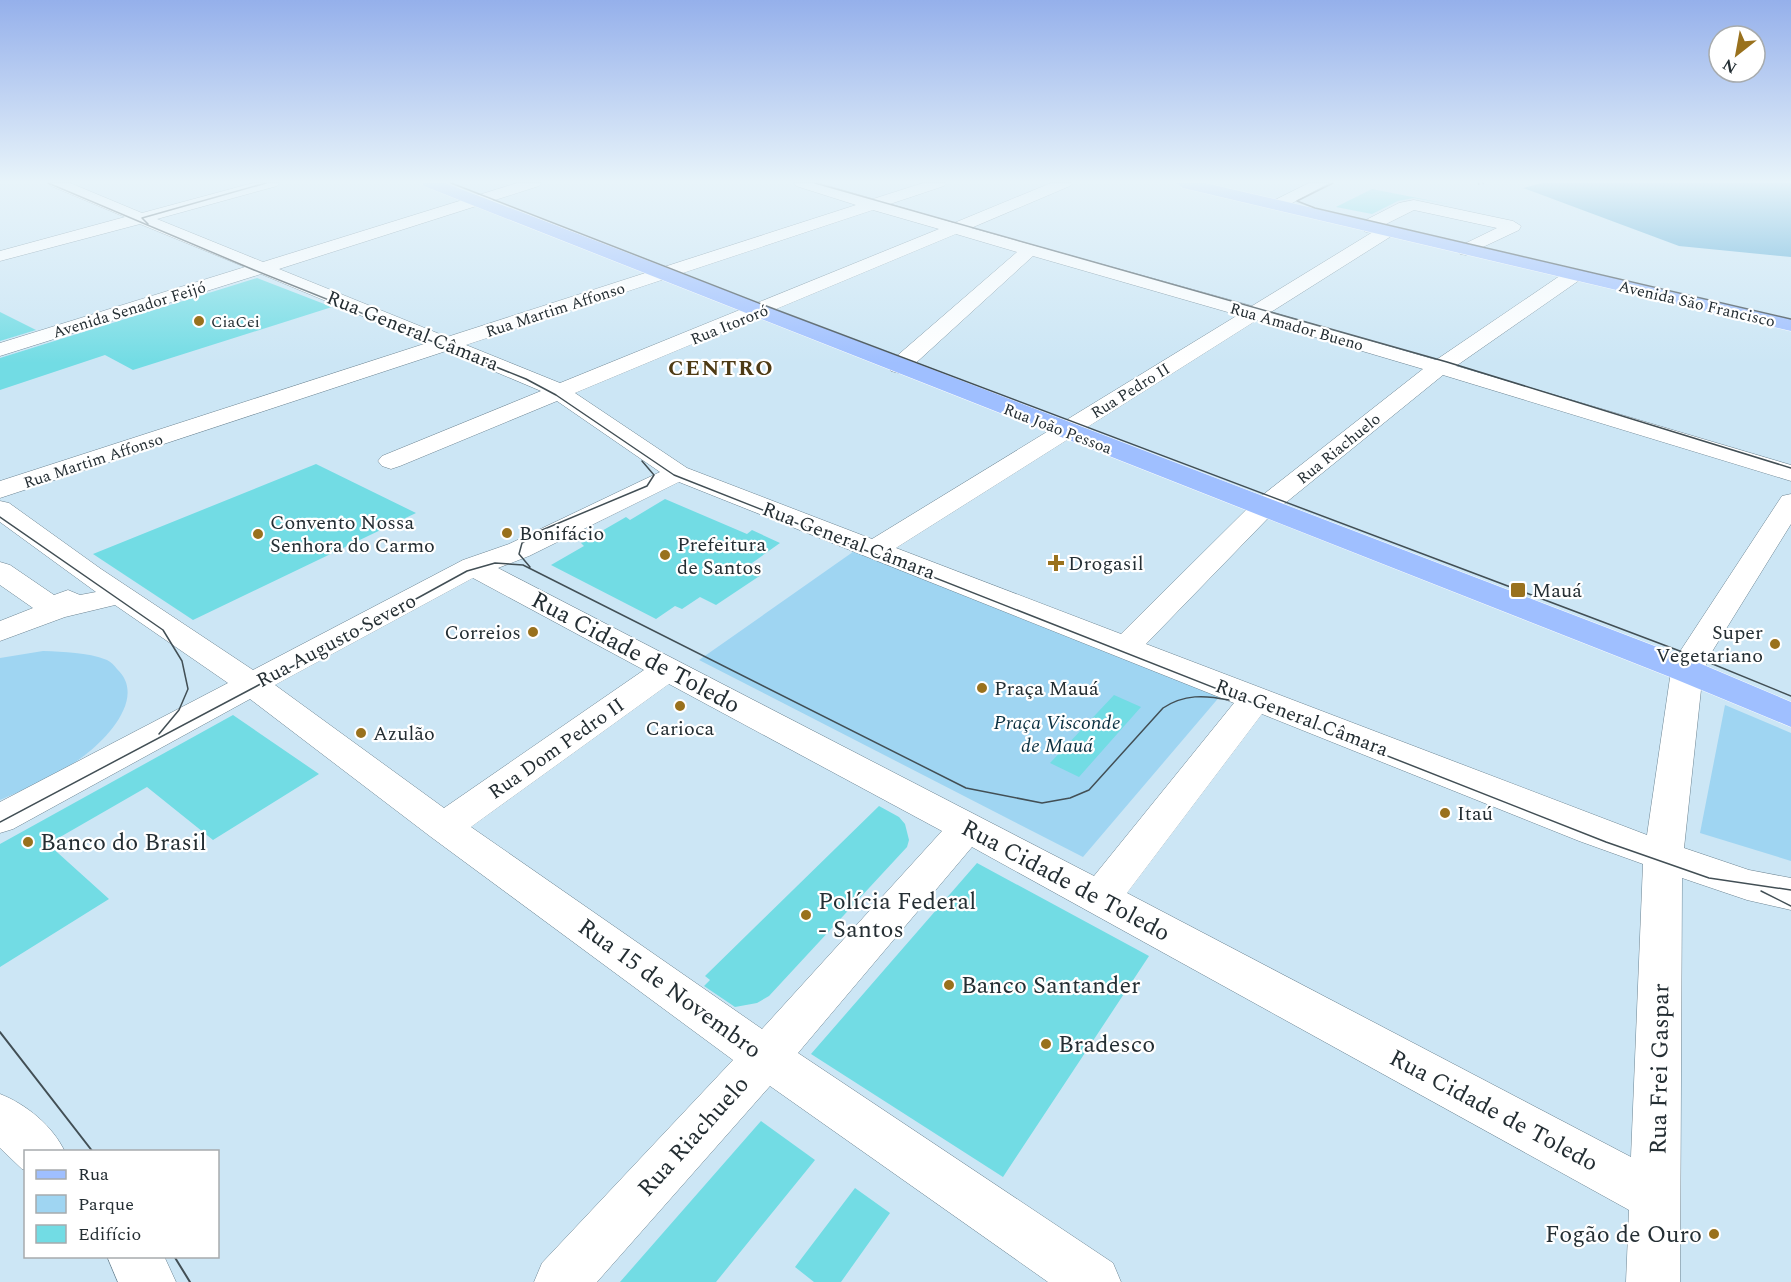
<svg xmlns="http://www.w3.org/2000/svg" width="1791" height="1282" viewBox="0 0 1791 1282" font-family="Spectral,serif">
	<rect width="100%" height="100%" fill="#cce6f5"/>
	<path fill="#9fd5f2" d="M 860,547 L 1221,695 L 1083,857 L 699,660 Z
		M 43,651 C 65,652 86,652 107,660 C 111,662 114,665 117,669 C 146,696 109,737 85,755 C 59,775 30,787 0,800 L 0,658 Z
		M 1725,705 L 1791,733 L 1791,861 L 1700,833 Z"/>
	<path fill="#5cadd6" d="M 1542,183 L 1791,183 L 1791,257 L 1679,246 L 1523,188 Z"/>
	<path fill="#72dce4" d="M 1372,189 L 1453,205 L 1414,198 L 1398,201 L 1372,214 L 1336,207 Z
		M 257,278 L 332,307 L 133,370 L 105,355 L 0,390 L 0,358 Z
		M 0,312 L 36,330 L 0,341 Z
		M 316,464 L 416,513 L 193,620 L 93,554 Z
		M 665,499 L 747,534 L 752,530 L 780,543 L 745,568 L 761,575 L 716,605 L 700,597 L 682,609 L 675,606 L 656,619 L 551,565 L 584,546 L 581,543 L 626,517 L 630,520 Z
		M 1114,695 L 1141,707 L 1079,777 L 1050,763 Z
		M 233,715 L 319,774 L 213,840 L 147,787 L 48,844 L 109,899 L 0,967 L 0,844 Z
		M 879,806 L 899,817 L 905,824 L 909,840 L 907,847 L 769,996 L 757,1003 L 735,1007 L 704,986 L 710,980 L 705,976 Z
		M 977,863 L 1149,956 L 1003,1177 L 811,1054 Z
		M 761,1121 L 815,1160 L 716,1282 L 620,1282 Z
		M 855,1188 L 890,1213 L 841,1282 L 814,1282 L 795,1267 Z"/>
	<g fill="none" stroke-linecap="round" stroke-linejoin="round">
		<defs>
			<path id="minor" d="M 49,183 L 70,183 L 142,213 L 253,183 L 279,183 L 277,186 L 157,219 L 263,262 L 517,183 L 541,183 L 539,186 L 279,269 L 447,337 L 856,205 L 796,186 L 794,183 L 818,183 L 873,199 L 923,183 L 946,183 L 944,186 L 890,204 L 954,223 L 1051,183 L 1072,183 L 1070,186 L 971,228 L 1252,306 L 1381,227 L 1393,227 L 1395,231 L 1393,235 L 1271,312 L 1436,360 L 1567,271 L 1581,271 L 1583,275 L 1581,279 L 1456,366 L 1791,465 L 1791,481 L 1443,375 L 1273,513 L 1146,644 L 1647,835 L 1671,671 L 1681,650 L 1778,502 L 1782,496 L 1791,494 L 1791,524 L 1713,650 L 1703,671 L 1684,848 L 1749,870 L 1791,878 L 1791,910 L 1747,900 L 1682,878 L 1680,1282 L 1626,1282 L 1629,1210 L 972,847 L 798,1053 L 1113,1263 L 1121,1282 L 1048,1282 L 770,1086 L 597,1282 L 534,1282 L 542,1263 L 733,1060 L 431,837 L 250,699 L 13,829 L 0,833 L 0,802 L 228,683 L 115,605 L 65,617 L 0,641 L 0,621 L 33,608 L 0,585 L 0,562 L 10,565 L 54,595 L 68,590 L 80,595 L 96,592 L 0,522 L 0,501 L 9,503 L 101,569 L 253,670 L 463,560 L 509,544 L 660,472 L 557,401 L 400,466 L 391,469 L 382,466 L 378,461 L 382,456 L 541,391 L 446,351 L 0,498 L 0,481 L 427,343 L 261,274 L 0,356 L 0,343 L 245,267 L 140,224 L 0,261 L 0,251 L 125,217 L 51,186 ZM 873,210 L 939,229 L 560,383 L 466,345 ZM 956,234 L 1017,252 L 891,361 L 888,366 L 891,371 L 899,373 L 907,371 L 1033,256 L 1238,315 L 872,539 L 687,468 L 575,393 ZM 1257,320 L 1423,369 L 1255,501 L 1121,634 L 896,548 ZM 679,482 L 1234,703 L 1094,876 L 498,568 L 529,556 ZM 473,578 L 644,670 L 444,808 L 275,685 ZM 669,684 L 942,831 L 762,1029 L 471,827 ZM 1262,714 L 1579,841 L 1643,864 L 1631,1157 L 1127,893 Z
				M 1309,183 L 1329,183 L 1283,208 L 1271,208 L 1269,205 L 1271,202 Z
				M 1414,200 L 1513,221 L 1521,226 L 1519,230 L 1466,255 L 1460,254 L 1457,250 L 1460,246 L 1497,228 L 1414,210 L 1372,231 L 1366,232 L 1358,227 L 1360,223 L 1399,203 Z
				M 0,1094 C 26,1104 53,1126 65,1152 L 26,1152 L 26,1170 L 22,1169 L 0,1148 Z
				M 107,1256 L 164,1256 L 176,1282 L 118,1282 Z"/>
			<path id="major" d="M 422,183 L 445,183 L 1699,663 L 1791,702 L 1791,727 L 1675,679 L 424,186 Z
				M 1175,183 L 1205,183 L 1791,319 L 1791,331 L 1183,188 Z"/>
		</defs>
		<use href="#minor" stroke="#6c8492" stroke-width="1"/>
		<use href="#major" stroke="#fff" stroke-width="1"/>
		<use href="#minor" fill="#fff" fill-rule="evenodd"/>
		<use href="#major" fill="#9fbfff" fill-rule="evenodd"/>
		<path stroke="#424f55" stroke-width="1.5" d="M 48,183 L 254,270 L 526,379 L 556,395 L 674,475 L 1606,842 L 1709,878 L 1791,890
			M 451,183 L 769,307 L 1693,656 L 1791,696
			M 815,183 L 1447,362 L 1791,468
			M 1333,183 L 1297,201 L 1315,208 L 1791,319
			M 148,224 L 142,218 L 266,183
			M 0,517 L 163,630 L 182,661 L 188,689 L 179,710 L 159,734
			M 530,567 L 519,554 L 522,543 L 542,530 L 647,486 L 654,475 L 642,461
			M 0,822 L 255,687 L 467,571 L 495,563 L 523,565 L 966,788 L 1042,803 L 1070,798 L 1089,790 L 1163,708 C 1184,694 1205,695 1229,700
			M 1761,891 L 1791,906"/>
		<path stroke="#424f55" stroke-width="2" d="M 0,1032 L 93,1152
			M 174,1256 L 190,1282"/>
		<path stroke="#424f55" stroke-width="2" stroke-dasharray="1.5 3" stroke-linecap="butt" d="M 1478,184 L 1485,183"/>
	</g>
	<linearGradient id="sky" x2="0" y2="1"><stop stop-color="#95b0eb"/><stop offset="0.5" stop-color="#e8f4fa"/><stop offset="1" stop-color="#e8f4fa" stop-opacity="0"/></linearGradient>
	<rect width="1791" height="363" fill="url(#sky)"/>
	<g fill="#99711d" stroke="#fff" stroke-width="2">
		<circle cx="199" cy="321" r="6"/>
		<circle cx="507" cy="533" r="6"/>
		<circle cx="258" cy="534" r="6"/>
		<circle cx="665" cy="555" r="6"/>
		<path d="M1053 554h6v6h6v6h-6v6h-6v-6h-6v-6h6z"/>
		<rect x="1510" y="582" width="16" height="16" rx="3"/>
		<circle cx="533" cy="632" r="6"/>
		<circle cx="1775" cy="644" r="6"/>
		<circle cx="982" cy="688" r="6"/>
		<circle cx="680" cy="706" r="6"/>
		<circle cx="361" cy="733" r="6"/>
		<circle cx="1445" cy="813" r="6"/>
		<circle cx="28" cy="842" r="6"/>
		<circle cx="806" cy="915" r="6"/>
		<circle cx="949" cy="985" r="6"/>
		<circle cx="1046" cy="1044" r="6"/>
		<circle cx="1714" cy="1234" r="6"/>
	</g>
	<g text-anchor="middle" stroke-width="4.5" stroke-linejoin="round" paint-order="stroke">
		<g font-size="16" fill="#242e33" stroke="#fff">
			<text transform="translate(1697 303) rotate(13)" y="6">Avenida São Francisco</text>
			<text transform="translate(129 309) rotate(-17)" y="6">Avenida Senador Feijó</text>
			<text transform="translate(555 309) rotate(-18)" y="6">Rua Martim Affonso</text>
			<text transform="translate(729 324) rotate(-22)" y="6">Rua Itororó</text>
			<text transform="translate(1297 326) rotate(16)" y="6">Rua Amador Bueno</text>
			<text transform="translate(1130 390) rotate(-32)" y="6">Rua Pedro II</text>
			<text transform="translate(1058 428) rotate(21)" y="6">Rua João Pessoa</text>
			<text transform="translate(1338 448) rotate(-39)" y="6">Rua Riachuelo</text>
			<text transform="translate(93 460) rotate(-18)" y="6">Rua Martim Affonso</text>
		</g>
		<g font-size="16" fill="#242e33" stroke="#fff" text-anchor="start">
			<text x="211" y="327">CiaCei</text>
		</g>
		<g font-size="20" fill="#242e33" stroke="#fff">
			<text transform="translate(413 330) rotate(22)" y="7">Rua General Câmara</text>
			<text transform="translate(849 540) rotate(21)" y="7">Rua General Câmara</text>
			<text transform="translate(336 640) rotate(-28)" y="7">Rua Augusto Severo</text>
			<text transform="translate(1302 717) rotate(21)" y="7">Rua General Câmara</text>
			<text transform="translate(556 748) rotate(-35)" y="7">Rua Dom Pedro II</text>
		</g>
		<g font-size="20" fill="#242e33" stroke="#fff" text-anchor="start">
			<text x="270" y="529">Convento Nossa<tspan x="270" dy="23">Senhora do Carmo</tspan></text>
			<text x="519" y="540">Bonifácio</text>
			<text x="677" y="551">Prefeitura<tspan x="677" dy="23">de Santos</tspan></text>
			<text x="1068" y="570">Drogasil</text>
			<text x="1532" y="597">Mauá</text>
			<text x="521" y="639" text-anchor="end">Correios</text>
			<text x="1763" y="639" text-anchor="end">Super<tspan x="1763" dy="23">Vegetariano</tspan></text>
			<text x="994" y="695">Praça Mauá</text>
			<text x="680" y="735" text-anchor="middle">Carioca</text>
			<text x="373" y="740">Azulão</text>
			<text x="1457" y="820">Itaú</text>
		</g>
		<g font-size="20" font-style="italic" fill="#092f40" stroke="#fff">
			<text x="1057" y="729">Praça Visconde<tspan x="1057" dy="23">de Mauá</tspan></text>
		</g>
		<g font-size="22" font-weight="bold" letter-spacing="1.5" fill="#4d3a14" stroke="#fff">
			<text x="721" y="375">CENTRO</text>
		</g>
		<g font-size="24" fill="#242e33" stroke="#fff">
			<text transform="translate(636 652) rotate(28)" y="8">Rua Cidade de Toledo</text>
			<text transform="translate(1066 880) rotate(28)" y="8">Rua Cidade de Toledo</text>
			<text transform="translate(670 988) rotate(36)" y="8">Rua 15 de Novembro</text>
			<text transform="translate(1659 1069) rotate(-89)" y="8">Rua Frei Gaspar</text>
			<text transform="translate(1494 1110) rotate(28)" y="8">Rua Cidade de Toledo</text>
			<text transform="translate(693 1136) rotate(-48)" y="8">Rua Riachuelo</text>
		</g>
		<g font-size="24" fill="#242e33" stroke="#fff" text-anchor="start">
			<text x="40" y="850">Banco do Brasil</text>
			<text x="818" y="909">Polícia Federal<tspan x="818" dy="28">- Santos</tspan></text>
			<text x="961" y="993">Banco Santander</text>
			<text x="1058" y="1052">Bradesco</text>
			<text x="1702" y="1242" text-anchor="end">Fogão de Ouro</text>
		</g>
	</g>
	<rect x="24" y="1150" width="195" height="108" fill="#ffffff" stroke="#a7abad" stroke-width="1.5"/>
	<rect x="36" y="1170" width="30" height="9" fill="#9fbfff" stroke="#a7abad" stroke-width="1.5"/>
	<text x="78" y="1180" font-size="18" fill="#242e33">Rua</text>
	<rect x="36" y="1195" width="30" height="18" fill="#9fd5f2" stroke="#a7abad" stroke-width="1.5"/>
	<text x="78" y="1210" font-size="18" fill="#242e33">Parque</text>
	<rect x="36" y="1225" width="30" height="18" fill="#72dce4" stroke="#a7abad" stroke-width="1.5"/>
	<text x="78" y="1240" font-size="18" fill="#242e33">Edifício</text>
	<g transform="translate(1737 54) rotate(211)"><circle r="28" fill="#ffffff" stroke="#a7abad" stroke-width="1.5"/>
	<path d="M0-4.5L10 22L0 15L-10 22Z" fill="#99711d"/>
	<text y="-9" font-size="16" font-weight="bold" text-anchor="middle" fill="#242e33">N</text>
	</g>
</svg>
